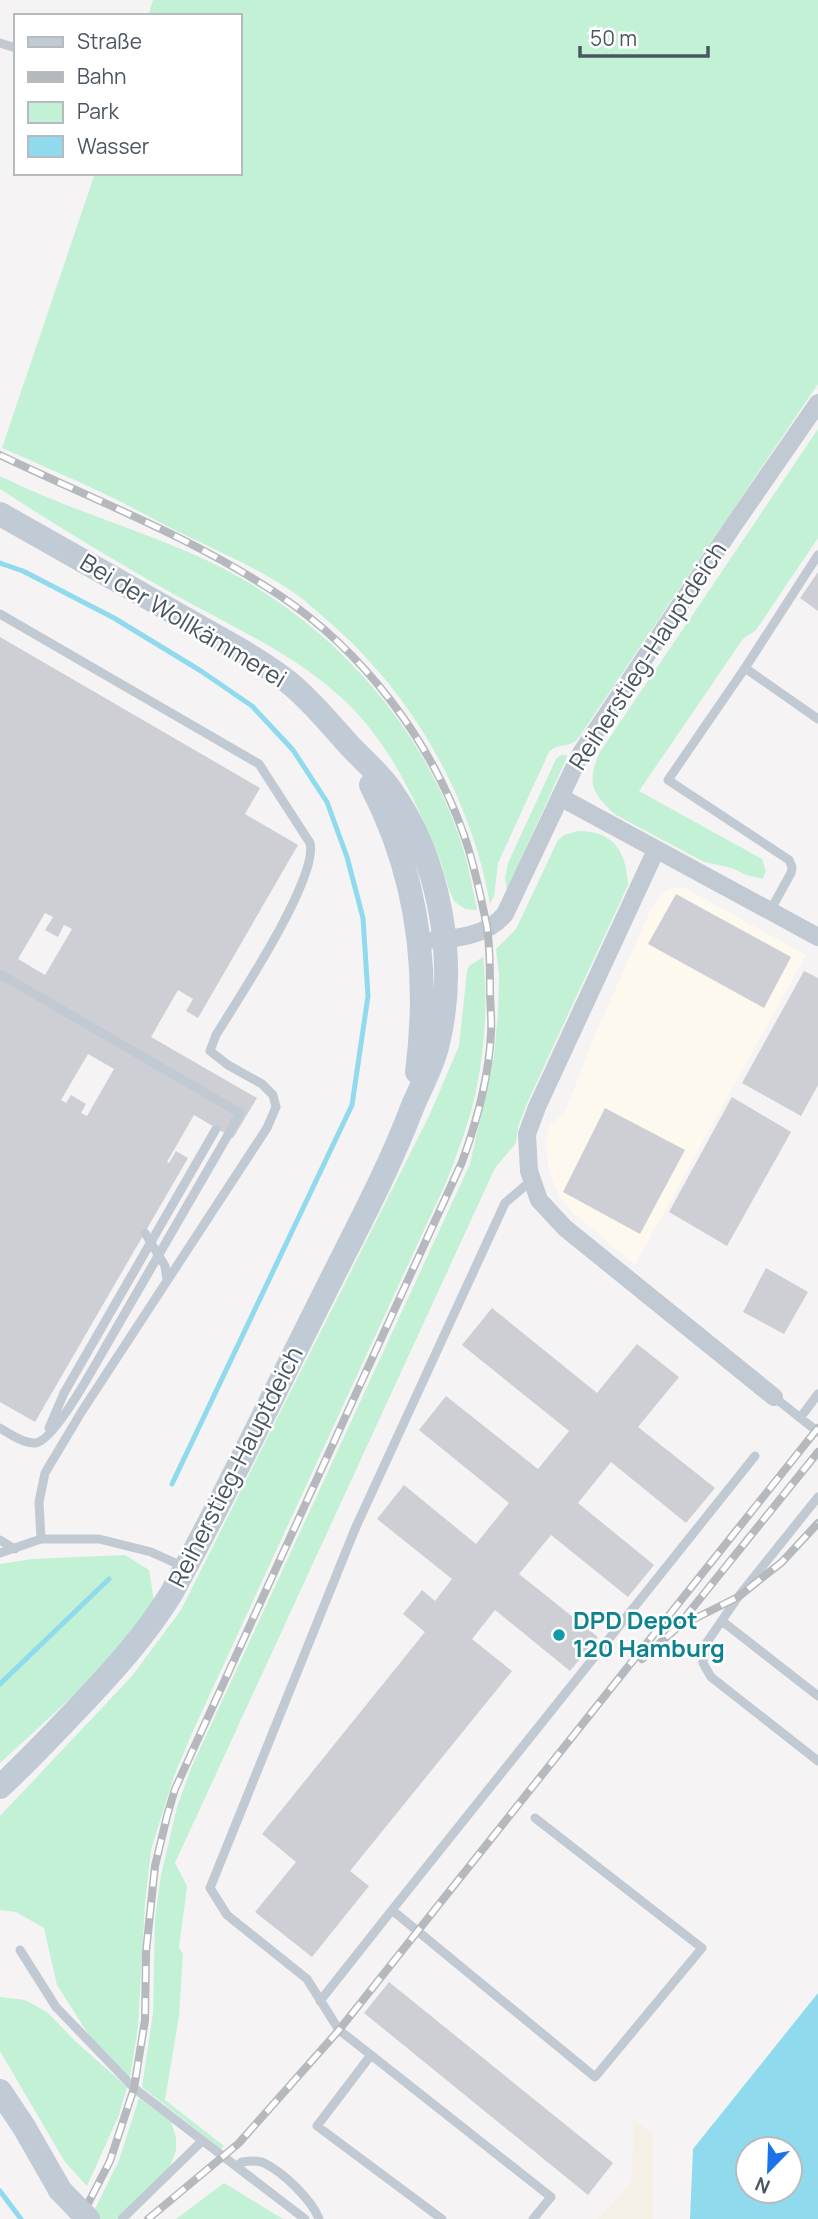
<svg xmlns="http://www.w3.org/2000/svg" width="818" height="2219" viewBox="0 0 818 2219" font-family="Manrope,sans-serif">
	<rect width="100%" height="100%" fill="#f5f3f3"/>
	<path fill="#fdf9ef" d="M 676,887 L 685,888 L 806,955 L 635,1265 L 572,1212 L 561,1199 L 549,1172 L 546,1142 L 549,1126 L 565,1112 L 594,1037 L 652,907 L 665,891 Z"/>
	<path fill="#c3f1d5" d="M 153,0 L 818,0 L 818,384 L 577,740 C 568,748 557,743 549,752 L 498,863 L 494,896 L 490,904 C 470,793 410,691 326,619 C 315,610 305,600 293,592 C 259,569 222,553 185,535 C 159,523 135,508 109,496 C 74,479 38,464 2,448 L 95,173 L 240,173 L 240,16 L 148,16 Z
		M 818,429 L 818,538 L 756,630 L 743,639 L 639,791 L 762,859 L 766,871 L 763,879 L 746,875 L 732,868 L 704,862 L 616,815 C 592,794 586,782 600,752 Z
		M 0,476 C 66,509 139,529 206,560 C 321,614 415,713 458,833 C 467,858 472,884 477,910 L 465,909 L 455,902 C 447,889 445,872 439,857 C 420,812 402,770 372,731 C 323,667 246,634 177,596 C 117,562 58,527 0,489 Z
		M 561,755 L 567,755 L 567,757 L 507,890 L 505,879 L 508,863 L 556,759 Z
		M 578,831 C 615,831 626,852 628,885 L 528,1101 L 518,1127 L 516,1143 L 495,1168 L 175,1863 L 187,1886 L 179,1948 L 183,1954 L 179,2016 L 165,2100 L 224,2146 L 221,2149 L 142,2087 L 153,2013 L 155,1918 L 161,1875 L 177,1807 L 192,1766 L 470,1164 L 494,1056 L 498,1013 L 499,976 L 496,949 L 516,929 L 558,840 L 564,835 Z
		M 483,957 C 488,999 485,1045 477,1086 C 471,1118 459,1148 448,1178 L 193,1731 L 174,1776 L 151,1850 L 145,1903 L 138,2027 L 130,2078 L 94,2043 L 57,1985 L 44,1928 L 16,1912 L 0,1910 L 0,1816 L 132,1676 L 181,1610 L 430,1114 L 459,1046 L 467,971 L 469,966 Z
		M 125,1555 L 149,1570 L 154,1601 L 100,1671 L 0,1763 L 0,1564 L 32,1559 Z
		M 0,1997 L 25,2000 L 47,2012 L 75,2041 L 127,2087 L 119,2115 L 87,2186 L 65,2162 L 0,2051 Z
		M 139,2098 L 171,2122 L 176,2137 L 176,2151 L 169,2169 L 116,2219 L 90,2219 L 119,2160 Z
		M 224,2183 L 283,2219 L 176,2219 Z"/>
	<path fill="#f5f0e5" d="M 634,2120 L 653,2135 L 653,2219 L 598,2219 L 631,2183 Z"/>
	<path fill="#90daee" fill-rule="evenodd" d="M 818,1993 L 818,2219 L 690,2219 L 693,2149 ZM 748,2149 L 790,2149 L 790,2191 L 748,2191 Z"/>
	<g fill="none" stroke-linecap="round" stroke-linejoin="round">
		<path stroke="#90daee" stroke-width="5" d="M 0,563 L 23,571 L 114,618 L 201,671 L 252,706 L 293,750 L 327,802 L 347,857 L 363,918 L 368,996 L 352,1105 L 172,1484
			M 0,1684 L 109,1579
			M 0,2191 L 21,2219"/>
	</g>
	<path fill="#cdcfd5" fill-rule="evenodd" d="M 818,572 L 818,611 L 800,598 Z
		M 0,637 L 260,788 L 245,814 L 298,845 L 198,1018 L 186,1011 L 193,999 L 178,990 L 151,1037 L 257,1098 L 233,1138 L 194,1115 L 167,1162 L 169,1163 L 176,1151 L 188,1158 L 35,1422 L 0,1402 ZM 45,913 L 53,917 L 45,930 L 58,937 L 64,925 L 72,929 L 45,975 L 18,959 ZM 88,1054 L 114,1069 L 87,1116 L 81,1113 L 86,1104 L 71,1095 L 66,1103 L 61,1100 Z
		M 676,894 L 791,957 L 764,1008 L 648,944 Z
		M 804,971 L 818,978 L 818,1085 L 801,1116 L 742,1083 Z
		M 732,1097 L 791,1132 L 727,1246 L 669,1212 Z
		M 605,1108 L 685,1150 L 640,1234 L 563,1192 Z
		M 766,1268 L 808,1292 L 784,1334 L 743,1312 Z
		M 492,1308 L 597,1393 L 637,1344 L 679,1377 L 638,1427 L 715,1488 L 686,1523 L 611,1462 L 578,1503 L 654,1565 L 628,1597 L 551,1535 L 519,1574 L 598,1637 L 570,1671 L 495,1610 L 472,1639 L 512,1671 L 350,1871 L 369,1886 L 312,1957 L 255,1912 L 296,1862 L 262,1834 L 425,1632 L 403,1614 L 422,1590 L 435,1601 L 452,1579 L 377,1519 L 404,1485 L 476,1544 L 509,1503 L 419,1430 L 446,1396 L 538,1469 L 569,1431 L 462,1345 Z
		M 389,1982 L 613,2163 L 588,2195 L 364,2013 Z"/>
	<g fill="none" stroke-linecap="round" stroke-linejoin="round">
		<path stroke="#c1cad2" stroke-width="9" d="M 0,43 L 16,48
			M 818,555 L 745,668 L 818,719
			M 0,614 L 259,764 L 310,843 C 319,877 237,1001 216,1035 L 210,1051 L 228,1065 L 262,1084 L 273,1095 L 276,1107 L 267,1128 L 82,1411 L 45,1473 L 39,1502 L 41,1539
			M 745,668 L 668,780 L 789,860 L 792,867 L 791,873 L 770,911
			M 0,974 L 240,1113 L 228,1135
			M 145,1233 L 165,1266 L 167,1280
			M 774,1397 L 818,1432
			M 800,1418 L 818,1394
			M 0,1428 C 10,1434 23,1443 35,1443 C 54,1442 96,1363 106,1346
			M 49,1428 L 64,1393
			M 818,1497 L 738,1597 L 705,1645 L 703,1663 L 711,1677 L 818,1761
			M 0,1540 L 15,1549
			M 0,1553 L 41,1539 L 99,1539 L 151,1552 L 184,1567
			M 722,1621 L 818,1696
			M 392,1910 L 755,1456
			M 20,1950 L 56,2007 L 134,2088 L 305,2219
			M 320,2001 L 392,1910 L 595,2077 L 702,1948 L 535,1818
			M 371,2055 L 551,2197 L 533,2219
			M 237,2166 L 242,2162 C 249,2161 258,2160 264,2163 C 283,2172 312,2200 319,2219
			M 122,2219 L 202,2141
			M 442,2219 L 317,2126 L 371,2055 L 339,2030 L 307,1979 L 227,1915 L 210,1888 L 355,1529 L 505,1203 L 532,1180"/>
		<path stroke="#c1cad2" stroke-width="18" d="M 560,797 L 818,937
			M 656,850 L 537,1107 L 527,1134 L 529,1171 L 539,1200 L 565,1228 L 774,1397
			M 434,940 C 461,938 487,935 505,914 L 581,753 L 735,523 L 818,403"/>
		<path stroke="#c1cbd6" stroke-width="24" d="M 0,514 L 244,652 C 261,663 278,673 293,686 C 314,704 331,725 349,745 C 363,760 378,772 390,789 C 440,859 458,959 438,1043 C 433,1066 421,1086 412,1108 C 388,1171 356,1230 326,1290 C 275,1391 226,1495 171,1594 C 145,1636 113,1671 79,1707 C 53,1734 28,1761 0,1787
			M 371,785 C 418,875 430,972 417,1072
			M 0,2091 L 24,2127 L 60,2190"/>
		<defs>
			<path id="rail" d="M 0,455 C 94,500 192,537 279,595 C 363,651 430,739 464,835 C 474,864 481,897 487,927 C 490,947 490,970 490,991 C 490,1004 492,1019 491,1033 C 489,1077 477,1121 462,1162 L 175,1789 L 167,1816 L 155,1866 L 146,1952 L 145,2020 L 134,2088 L 110,2161 L 80,2219
				M 682,1621 L 818,1452
				M 642,1659 L 678,1627 L 738,1597 L 782,1562 L 818,1523
				M 148,2219 L 239,2143 L 339,2030 L 818,1428"/>
		</defs>
		<use href="#rail" stroke="#b5b8bd" stroke-width="8"/>
		<use href="#rail" stroke="#fff" stroke-width="5" stroke-dasharray="16" stroke-linecap="butt"/>
		<path stroke="#c1cad2" stroke-width="9" d="M 106,1346 L 228,1135
			M 64,1393 L 216,1129"/>
		<path stroke="#c1cbd6" stroke-width="24" d="M 60,2190 L 88,2219"/>
	</g>
	<circle fill="#0f9aa8" stroke="#fff" stroke-width="2.5" cx="559" cy="1635" r="7"/>
	<g text-anchor="middle" stroke-width="5" stroke-linejoin="round" paint-order="stroke">
		<g font-size="24" fill="#4a5661" stroke="#fff">
			<text transform="translate(183 621) rotate(31)" y="8">Bei der Wollkämmerei</text>
			<text transform="translate(648 656) rotate(-57)" y="8">Reiherstieg-Hauptdeich</text>
			<text transform="translate(236 1467) rotate(-63)" y="8">Reiherstieg-Hauptdeich</text>
		</g>
		<g font-size="24" font-weight="bold" fill="#0d838f" stroke="#fff" text-anchor="start">
			<text x="573" y="1629">DPD Depot<tspan x="573" dy="28">120 Hamburg</tspan></text>
		</g>
	</g>
	<rect x="14" y="14" width="228" height="161" fill="#ffffff" stroke="#b7bbc0" stroke-width="2"/>
	<rect x="28" y="37" width="35" height="10" fill="#c1cbd6" stroke="#b7bbc0" stroke-width="2"/>
	<text x="77" y="49" font-size="21" fill="#4a5661">Straße</text>
	<rect x="28" y="72" width="35" height="10" fill="#b5b8bd" stroke="#b7bbc0" stroke-width="2"/>
	<text x="77" y="84" font-size="21" fill="#4a5661">Bahn</text>
	<rect x="28" y="102" width="35" height="21" fill="#c3f1d5" stroke="#b7bbc0" stroke-width="2"/>
	<text x="77" y="119" font-size="21" fill="#4a5661">Park</text>
	<rect x="28" y="136" width="35" height="21" fill="#90daee" stroke="#b7bbc0" stroke-width="2"/>
	<text x="77" y="154" font-size="21" fill="#4a5661">Wasser</text>
	<g transform="translate(769 2170) rotate(203)"><circle r="33" fill="#ffffff" stroke="#b7bbc0" stroke-width="2"/>
	<path d="M0-5L12 26L0 18L-12 26Z" fill="#1a73e8"/>
	<text y="-10" font-size="19" font-weight="bold" text-anchor="middle" fill="#4a5661">N</text>
	</g>
	<path d="M580 46v10h128v-10" fill="none" stroke="#4a5661" stroke-width="3.5"/>
	<text x="590" y="46" font-size="21" fill="#4a5661" stroke="#ffffff" stroke-width="5" paint-order="stroke">50 m</text>
</svg>
